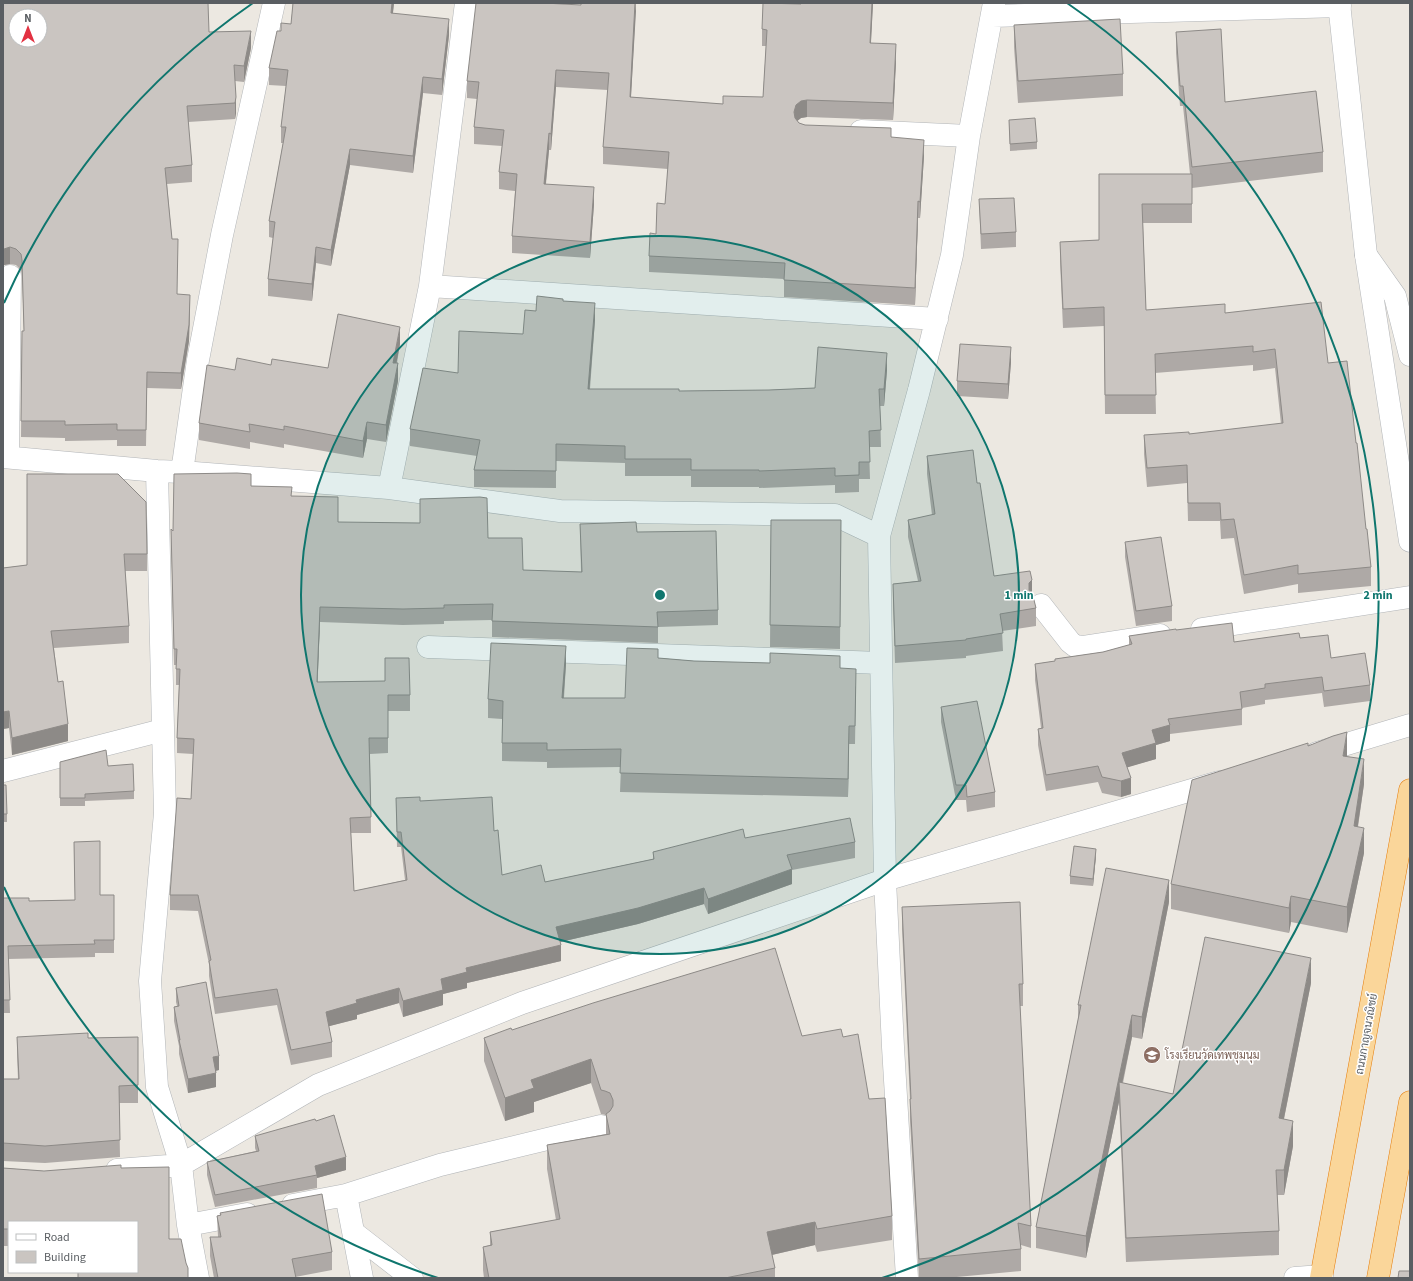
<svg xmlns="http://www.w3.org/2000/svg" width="1413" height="1281" viewBox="0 0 1413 1281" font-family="'Source Sans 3',Sarabun,sans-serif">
	<rect width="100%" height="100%" fill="#ece8e1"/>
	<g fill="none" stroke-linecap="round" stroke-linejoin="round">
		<defs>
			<path id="minor" d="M 992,16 L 1340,6
				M 861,131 L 969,136
				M 1366,255 L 1395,296 L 1410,355
				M 430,286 L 937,319
				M 3,457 L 157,471 L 182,472 L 389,488 L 560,511 L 835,515 L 879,536
				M 8,457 L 10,276
				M 157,471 L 165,813 L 150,981 L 157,1087 L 181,1165 L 188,1225 L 198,1278
				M 182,472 L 198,360 L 222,235 L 274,3
				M 389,488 L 430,286 L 466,3
				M 1041,605 L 1070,642 L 1075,646 L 1082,647 L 1160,635
				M 1202,629 L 1410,597
				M 428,647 L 881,663
				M 1317,753 L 1410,725
				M 3,771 L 163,730
				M 117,1170 L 181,1165 L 318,1085 L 522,1003 L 885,880 L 1219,782
				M 346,1195 L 362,1278
				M 293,1205 L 346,1195 L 440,1165 L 601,1126
				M 188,1225 L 247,1214
				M 354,1233 L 412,1278
				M 907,1278 L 893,1047 L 885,880 L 879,536 L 919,390 L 952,255 L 969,136 L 994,3
				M 1295,1278 L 1322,1276"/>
			<path id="tertiary" d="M 1339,3 L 1366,255 L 1410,541"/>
			<path id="trunk" d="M 1321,1278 L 1410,790
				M 1378,1278 L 1410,1102"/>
		</defs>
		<use href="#minor" stroke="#b2b5b8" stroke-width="23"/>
		<use href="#tertiary" stroke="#b2b5b8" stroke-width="23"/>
		<use href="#trunk" stroke="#e57c09" stroke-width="23"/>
		<use href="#minor" stroke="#fff" stroke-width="22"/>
		<use href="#tertiary" stroke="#fff" stroke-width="22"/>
		<use href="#trunk" stroke="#fad69a" stroke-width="22"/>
	</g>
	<path fill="#aea9a6" d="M 3,3 L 209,32 L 251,48 L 244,82 L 235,81 L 236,113 L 235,119 L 188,122 L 192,165 L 192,182 L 167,184 L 177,294 L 190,311 L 189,341 L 181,389 L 147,388 L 146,446 L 117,446 L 117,440 L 65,441 L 65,438 L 21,437 L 22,331 L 24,331 L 22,276 L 21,270 L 16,265 L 10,264 L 4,265 Z
		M 293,3 L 394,3 L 393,13 L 449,35 L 442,95 L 423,93 L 413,173 L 350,165 L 331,266 L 316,263 L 312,301 L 268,296 L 268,279 L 273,238 L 269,237 L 269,221 L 283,143 L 281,143 L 281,127 L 286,86 L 269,85 L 269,68 L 281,31 L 291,24 Z
		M 636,3 L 631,97 L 723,104 L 763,97 L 766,46 L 762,46 L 762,29 L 801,4 L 801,3 L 873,3 L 871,43 L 896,61 L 893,120 L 807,117 L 801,118 L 797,121 L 799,123 L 805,125 L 891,137 L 924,156 L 920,218 L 918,218 L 915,305 L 784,297 L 784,279 L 649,272 L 649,256 L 665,204 L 668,169 L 603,164 L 603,147 L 608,90 L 556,87 L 551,150 L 549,150 L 546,184 L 594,204 L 590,258 L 512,253 L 512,236 L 515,191 L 499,189 L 499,172 L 502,146 L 474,144 L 474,127 L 477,99 L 467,98 L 467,81 L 581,5 Z
		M 1014,25 L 1123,74 L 1123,96 L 1018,103 L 1014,47 Z
		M 1176,32 L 1225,102 L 1323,152 L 1323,172 L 1192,188 L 1192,223 L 1143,223 L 1146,310 L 1225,313 L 1328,363 L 1366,529 L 1371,567 L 1371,586 L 1298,593 L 1298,584 L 1244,594 L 1234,538 L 1221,539 L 1220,521 L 1188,521 L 1187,483 L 1147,487 L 1144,454 L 1144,435 L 1189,434 L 1281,424 L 1275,368 L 1253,371 L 1253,365 L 1155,373 L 1156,414 L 1105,414 L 1104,326 L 1063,328 L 1060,261 L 1060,242 L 1099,240 L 1099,174 L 1190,174 L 1183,106 L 1180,106 L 1176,53 Z
		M 1009,120 L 1037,142 L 1037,149 L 1010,151 Z
		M 979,199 L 1016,232 L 1016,247 L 981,249 Z
		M 563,301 L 595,320 L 590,389 L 679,391 L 769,390 L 815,388 L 887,370 L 884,406 L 880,406 L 881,447 L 869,447 L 870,479 L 859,479 L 859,492 L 835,493 L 835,485 L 759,488 L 759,487 L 691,487 L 691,476 L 625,476 L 625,463 L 556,461 L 556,488 L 474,487 L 474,470 L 477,456 L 410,446 L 410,429 L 458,373 L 523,334 L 536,311 Z
		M 400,344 L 397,363 L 398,381 L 386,442 L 367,439 L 363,458 L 284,444 L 284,448 L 250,442 L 250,449 L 199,440 L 199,423 L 235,370 L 271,365 L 328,368 Z
		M 1011,362 L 1008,399 L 957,396 L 957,381 Z
		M 927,456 L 977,483 L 994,576 L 1032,595 L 1036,608 L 1036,626 L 1002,631 L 1003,651 L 966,656 L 966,658 L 895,663 L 893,601 L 893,584 L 918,581 L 908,537 L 908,520 L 932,515 L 927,474 Z
		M 27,474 L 147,554 L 147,571 L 125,571 L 129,626 L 129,643 L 54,648 L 58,682 L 68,741 L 12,755 L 9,728 L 3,729 L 3,568 L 27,565 Z
		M 251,486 L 292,496 L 338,522 L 488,538 L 523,570 L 581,572 L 580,524 L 637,532 L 718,610 L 718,625 L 658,627 L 658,643 L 492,637 L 492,620 L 444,621 L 444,624 L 403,625 L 320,622 L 317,682 L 385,681 L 385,658 L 410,695 L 410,711 L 388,711 L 388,753 L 370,754 L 371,833 L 351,833 L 354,891 L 405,880 L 401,847 L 397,847 L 396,798 L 420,801 L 494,831 L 502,875 L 545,882 L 653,859 L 653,852 L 745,838 L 855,842 L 855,858 L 792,870 L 792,884 L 708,914 L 704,904 L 638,924 L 560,942 L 561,961 L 467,983 L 467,988 L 443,994 L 443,1005 L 403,1017 L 399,1003 L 357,1015 L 357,1019 L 329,1026 L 332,1042 L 332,1057 L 291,1065 L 277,1005 L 215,1014 L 209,976 L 209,964 L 198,911 L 170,910 L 170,895 L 191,799 L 193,754 L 177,753 L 177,738 L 179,685 L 176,685 L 176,665 L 174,665 L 171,529 L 173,531 Z
		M 771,520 L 841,520 L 840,649 L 770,647 Z
		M 1125,542 L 1172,606 L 1172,621 L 1136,626 L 1125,557 Z
		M 1176,630 L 1234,642 L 1300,638 L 1331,658 L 1370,685 L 1370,701 L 1324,707 L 1322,693 L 1265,700 L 1265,704 L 1242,708 L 1242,725 L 1170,734 L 1170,741 L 1156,745 L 1156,759 L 1127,767 L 1131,794 L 1121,797 L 1102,793 L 1098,782 L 1046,791 L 1038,745 L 1038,729 L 1041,728 L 1035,680 L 1035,664 L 1055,661 L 1055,659 L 1103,652 L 1129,645 L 1129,636 Z
		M 658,658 L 694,661 L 840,668 L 856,687 L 855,744 L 849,744 L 848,797 L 620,792 L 621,767 L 547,768 L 547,762 L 502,761 L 502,719 L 488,718 L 488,699 L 566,664 L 564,698 L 625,698 Z
		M 941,707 L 995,792 L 995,807 L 967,812 L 966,800 L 956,800 L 941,722 Z
		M 1308,746 L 1347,756 L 1364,784 L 1358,827 L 1364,853 L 1347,933 L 1291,922 L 1289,933 L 1171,909 L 1171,884 Z
		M 60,762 L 108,766 L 134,791 L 134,799 L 85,801 L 85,806 L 60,806 Z
		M 3,785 L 7,814 L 7,822 L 3,822 Z
		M 74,842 L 100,895 L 114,895 L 114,953 L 95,953 L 95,957 L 8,959 L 10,1013 L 3,1013 L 3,898 L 29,901 L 75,900 Z
		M 1096,856 L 1093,886 L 1070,884 L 1070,876 Z
		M 1169,902 L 1142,1039 L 1132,1037 L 1123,1083 L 1173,1094 L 1311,983 L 1284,1119 L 1293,1146 L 1284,1195 L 1277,1195 L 1279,1231 L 1279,1255 L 1126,1262 L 1119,1102 L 1086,1258 L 1036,1248 L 1036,1227 L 1078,1020 L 1078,1005 Z
		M 902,907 L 1023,984 L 1023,1006 L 1020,1006 L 1031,1226 L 1031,1248 L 1021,1245 L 1021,1271 L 946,1278 L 919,1278 L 910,1121 L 910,1099 L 902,929 Z
		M 176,988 L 219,1070 L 216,1071 L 216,1087 L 188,1093 L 179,1054 L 179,1046 L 174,1021 L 174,1007 L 177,1006 L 176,1002 Z
		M 512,1030 L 843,1037 L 869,1099 L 892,1216 L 892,1240 L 817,1252 L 815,1245 L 772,1255 L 775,1268 L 775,1278 L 484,1278 L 483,1270 L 483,1247 L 490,1245 L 490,1232 L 556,1220 L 547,1169 L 547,1145 L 606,1134 L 606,1115 L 601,1114 L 591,1083 L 534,1102 L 534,1112 L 505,1121 L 484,1061 L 484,1038 Z
		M 17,1037 L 88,1038 L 138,1037 L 138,1103 L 119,1103 L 120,1157 L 45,1163 L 3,1161 L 3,1079 L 18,1079 L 17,1054 Z
		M 316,1121 L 346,1170 L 317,1178 L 317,1188 L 215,1207 L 207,1175 L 207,1162 L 256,1151 L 255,1148 L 255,1136 Z
		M 3,1168 L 44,1171 L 121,1168 L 186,1263 L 137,1222 L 9,1222 L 9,1246 L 3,1246 Z
		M 220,1213 L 332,1252 L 332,1270 L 295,1277 L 296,1278 L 214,1278 L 210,1256 L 210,1237 L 218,1237 L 217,1216 L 220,1215 Z"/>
	<path fill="#8d8a87" d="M 392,3 L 394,3 L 391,29 L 391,13 Z
		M 635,3 L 636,11 L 630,113 L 630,97 Z
		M 872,3 L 873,3 L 870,59 L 870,43 Z
		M 449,19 L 449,35 L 442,95 L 442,79 Z
		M 251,31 L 251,48 L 244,82 L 244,66 Z
		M 896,44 L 896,61 L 893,120 L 893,103 Z
		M 556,70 L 556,87 L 551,150 L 551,134 Z
		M 423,77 L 423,93 L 413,173 L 413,156 Z
		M 236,97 L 236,113 L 235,119 L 235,103 Z
		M 807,100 L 807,117 L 801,118 L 796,122 L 794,112 L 796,105 L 801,101 Z
		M 549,133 L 549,150 L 544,201 L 544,184 Z
		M 924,140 L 924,156 L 920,218 L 920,202 Z
		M 350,149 L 350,165 L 331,266 L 331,250 Z
		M 594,187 L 594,204 L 590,258 L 590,242 Z
		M 918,201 L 918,218 L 915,305 L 915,288 Z
		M 10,247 L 10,264 L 4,265 L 3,266 L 3,250 L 4,249 Z
		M 316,247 L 316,263 L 312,301 L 312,284 Z
		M 190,295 L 189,341 L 181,389 L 181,373 Z
		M 595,303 L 595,320 L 588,406 L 588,389 Z
		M 400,327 L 400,344 L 393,380 L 393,363 Z
		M 1011,347 L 1011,362 L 1008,399 L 1008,384 Z
		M 887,353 L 887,370 L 884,406 L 884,389 Z
		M 398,363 L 398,381 L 386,442 L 386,425 Z
		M 367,422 L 367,439 L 363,458 L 363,441 Z
		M 1032,580 L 1032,597 L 1029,590 L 1029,583 Z
		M 320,607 L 320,622 L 317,697 L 317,682 Z
		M 566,646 L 566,664 L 562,716 L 562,698 Z
		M 9,711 L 9,728 L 3,729 L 3,712 Z
		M 68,724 L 68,741 L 12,755 L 12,738 Z
		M 1170,725 L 1170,741 L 1156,745 L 1156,759 L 1122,769 L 1122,753 L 1152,730 Z
		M 849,726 L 849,744 L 848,797 L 848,779 Z
		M 1347,732 L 1347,757 L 1343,756 Z
		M 1364,759 L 1364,784 L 1354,851 L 1354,826 Z
		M 1131,778 L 1131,794 L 1121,797 L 1121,781 Z
		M 1364,828 L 1364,853 L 1347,933 L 1347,907 Z
		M 1096,849 L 1096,856 L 1093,886 L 1093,879 Z
		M 792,869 L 792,884 L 708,914 L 708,899 Z
		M 1169,880 L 1169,902 L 1142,1039 L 1142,1017 Z
		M 704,888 L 704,904 L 638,924 L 556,943 L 556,927 Z
		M 1291,896 L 1291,922 L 1289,933 L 1289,908 Z
		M 561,945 L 561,961 L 467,983 L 467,988 L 443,994 L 443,1005 L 403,1017 L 403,1001 L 441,979 L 466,968 Z
		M 1311,958 L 1311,983 L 1279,1143 L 1279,1118 Z
		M 399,988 L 399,1003 L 357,1015 L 357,1019 L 326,1027 L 326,1012 L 356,1000 Z
		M 1132,1015 L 1132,1037 L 1119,1098 L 1119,1082 L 1119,1102 L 1086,1258 L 1086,1236 Z
		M 219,1056 L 219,1070 L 213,1071 L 213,1057 Z
		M 591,1059 L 591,1083 L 534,1102 L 534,1112 L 505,1121 L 505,1098 L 531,1080 Z
		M 216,1073 L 216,1087 L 188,1093 L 188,1079 Z
		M 1293,1121 L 1293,1146 L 1284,1195 L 1284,1170 Z
		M 346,1157 L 346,1170 L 317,1178 L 315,1166 Z
		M 815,1222 L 815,1245 L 767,1256 L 767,1232 Z"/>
	<path fill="#cac5c1" stroke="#8d8a87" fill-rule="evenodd" d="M 3,3 L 208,3 L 209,32 L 251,31 L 244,66 L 234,65 L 236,97 L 235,103 L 187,106 L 192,165 L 165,168 L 172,239 L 178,239 L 177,294 L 190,295 L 189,325 L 181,373 L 147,372 L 146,430 L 117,430 L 117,424 L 65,425 L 65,421 L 21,421 L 22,331 L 24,331 L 22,260 L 21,254 L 16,249 L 10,247 L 4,249 L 3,250 ZM 16,16 L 40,16 L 40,40 L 16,40 Z
		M 293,3 L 392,3 L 391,13 L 449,19 L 442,79 L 423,77 L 413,156 L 350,149 L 331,250 L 316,247 L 312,284 L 268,279 L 275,222 L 269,221 L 286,127 L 281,127 L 288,70 L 269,68 L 277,31 L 281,31 L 281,23 L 291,24 Z
		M 476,3 L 544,3 L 581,5 L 581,3 L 635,3 L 630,97 L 723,104 L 723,96 L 763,97 L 767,30 L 762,29 L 763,3 L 801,4 L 801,3 L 872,3 L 870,43 L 896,44 L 893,103 L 807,100 L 801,101 L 796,105 L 794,112 L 795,118 L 799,123 L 805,125 L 891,128 L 891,137 L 924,140 L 920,202 L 918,201 L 915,288 L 784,280 L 785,263 L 649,256 L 650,233 L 656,234 L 657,203 L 665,204 L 669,152 L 603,147 L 609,73 L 556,70 L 551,134 L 549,133 L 544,184 L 594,187 L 590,242 L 512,236 L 517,174 L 499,172 L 504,130 L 474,127 L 479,82 L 467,81 Z
		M 1120,19 L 1123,74 L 1018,81 L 1014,25 Z
		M 1221,29 L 1225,102 L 1316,91 L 1323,152 L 1192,167 L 1183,86 L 1180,86 L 1176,32 Z
		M 1035,118 L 1037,142 L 1010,144 L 1009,120 Z
		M 1099,174 L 1192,174 L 1192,204 L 1142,204 L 1146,310 L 1225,304 L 1225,313 L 1321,302 L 1328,363 L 1347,361 L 1356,443 L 1357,443 L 1366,529 L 1367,529 L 1371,567 L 1298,574 L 1298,565 L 1244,575 L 1234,519 L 1221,520 L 1220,503 L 1188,503 L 1187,465 L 1147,468 L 1144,435 L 1189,432 L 1189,434 L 1283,423 L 1275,349 L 1253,352 L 1253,346 L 1155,354 L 1156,395 L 1105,395 L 1104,307 L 1063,309 L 1060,242 L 1099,240 Z
		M 1014,198 L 1016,232 L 981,234 L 979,199 Z
		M 537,296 L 563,299 L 563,301 L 595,303 L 588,389 L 679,389 L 679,391 L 769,390 L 815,388 L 818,347 L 887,353 L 884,389 L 879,389 L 881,430 L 869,431 L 870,462 L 859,462 L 859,475 L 835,476 L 835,468 L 759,471 L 759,470 L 691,470 L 691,459 L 625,459 L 625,446 L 556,444 L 556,471 L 474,470 L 480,440 L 410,429 L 423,368 L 458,373 L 459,331 L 523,334 L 525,310 L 536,311 Z
		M 338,314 L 400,327 L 393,363 L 398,363 L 386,425 L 367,422 L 363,441 L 284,426 L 284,430 L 249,424 L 250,432 L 199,423 L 207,365 L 235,370 L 237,358 L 271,365 L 272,359 L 328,368 Z
		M 960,344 L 1011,347 L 1008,384 L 957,381 Z
		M 973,450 L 977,483 L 980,483 L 994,576 L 1030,571 L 1032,580 L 1029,583 L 1029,590 L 1034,600 L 1036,608 L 1000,614 L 1003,633 L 966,639 L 966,640 L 895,646 L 893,584 L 921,581 L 908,520 L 935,514 L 927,456 Z
		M 237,473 L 251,474 L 251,486 L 292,487 L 291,496 L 338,497 L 338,522 L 420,523 L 420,499 L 480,497 L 487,498 L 488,538 L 522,538 L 523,570 L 582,572 L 580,524 L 636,522 L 637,532 L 716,531 L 718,610 L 657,612 L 658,627 L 492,621 L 493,604 L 444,605 L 444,608 L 403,609 L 320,607 L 317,682 L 385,681 L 385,658 L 409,658 L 410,695 L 388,695 L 388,738 L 369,738 L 371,817 L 350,818 L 354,891 L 407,880 L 401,832 L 397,832 L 396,798 L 420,797 L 420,801 L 492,797 L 494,831 L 498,830 L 502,875 L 541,865 L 545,882 L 654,859 L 653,852 L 743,829 L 745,838 L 850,818 L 855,842 L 787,855 L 792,869 L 708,899 L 704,888 L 638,908 L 556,927 L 561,945 L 466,968 L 467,972 L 441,979 L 443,990 L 403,1001 L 399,988 L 356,1000 L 357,1003 L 326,1012 L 332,1042 L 291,1050 L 277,989 L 215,998 L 209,961 L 211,960 L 198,895 L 170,895 L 177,798 L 191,799 L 194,739 L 177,738 L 180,669 L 176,669 L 177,649 L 174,649 L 171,529 L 173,531 L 174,474 Z
		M 27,474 L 118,474 L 146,502 L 147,554 L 124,554 L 129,626 L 51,631 L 58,682 L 63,681 L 68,724 L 12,738 L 9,711 L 3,712 L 3,568 L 27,565 Z
		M 771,520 L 841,520 L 840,627 L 770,625 Z
		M 1161,537 L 1172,606 L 1136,611 L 1125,542 Z
		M 1232,623 L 1234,642 L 1299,633 L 1300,638 L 1328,635 L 1331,658 L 1365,653 L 1370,685 L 1324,691 L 1322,677 L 1265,684 L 1265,688 L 1240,692 L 1242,709 L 1168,719 L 1170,725 L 1152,730 L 1156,743 L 1122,753 L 1131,778 L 1121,781 L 1102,777 L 1098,766 L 1046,775 L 1038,729 L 1043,728 L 1035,664 L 1055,661 L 1055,659 L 1103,652 L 1132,644 L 1129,636 L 1176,629 L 1176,630 Z
		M 491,643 L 566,646 L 562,698 L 625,698 L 627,648 L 658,649 L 658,658 L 694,661 L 770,663 L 770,653 L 840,656 L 840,668 L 856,669 L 855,726 L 849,726 L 848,779 L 620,773 L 621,749 L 547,750 L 547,743 L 502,743 L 503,701 L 488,699 Z
		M 977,701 L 995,792 L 967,797 L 966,785 L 956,785 L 941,707 Z
		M 1347,732 L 1343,756 L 1364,759 L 1354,826 L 1364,828 L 1347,907 L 1291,896 L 1289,908 L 1171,884 L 1192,780 L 1308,743 L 1308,746 L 1333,736 Z
		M 106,750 L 108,766 L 133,764 L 134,791 L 85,794 L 85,798 L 60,798 L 60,762 Z
		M 3,785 L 6,785 L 7,814 L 3,814 Z
		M 100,841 L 100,895 L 114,895 L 114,940 L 94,940 L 95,944 L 8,946 L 10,1000 L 3,1000 L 3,898 L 29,898 L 29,901 L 75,900 L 74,842 Z
		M 1074,846 L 1096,849 L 1093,879 L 1070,876 Z
		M 1106,868 L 1169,880 L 1142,1017 L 1132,1015 L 1086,1236 L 1036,1227 L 1081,1005 L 1078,1005 Z
		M 1020,902 L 1023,984 L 1019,984 L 1031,1226 L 1018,1223 L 1021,1249 L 919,1259 L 910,1099 L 911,1099 L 902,907 Z
		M 1205,937 L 1311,958 L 1279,1118 L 1293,1121 L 1284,1170 L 1276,1170 L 1279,1231 L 1126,1238 L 1119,1082 L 1173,1094 Z
		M 775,948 L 802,1036 L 841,1029 L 843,1037 L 858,1034 L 869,1099 L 885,1098 L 892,1216 L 817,1229 L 815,1222 L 767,1232 L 775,1268 L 725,1278 L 489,1278 L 483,1247 L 492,1245 L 490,1232 L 560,1219 L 547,1145 L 610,1134 L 606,1114 L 610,1111 L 613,1106 L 613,1100 L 610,1093 L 605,1091 L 601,1090 L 591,1059 L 531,1080 L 534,1088 L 505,1098 L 484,1038 L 511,1028 L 512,1030 L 593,1003 Z
		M 206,982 L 219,1056 L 213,1057 L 216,1073 L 188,1079 L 179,1040 L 180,1040 L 174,1007 L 179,1006 L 176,988 Z
		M 88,1033 L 88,1038 L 138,1037 L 138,1085 L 119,1086 L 120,1140 L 45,1146 L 3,1143 L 3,1079 L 19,1079 L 17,1037 Z
		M 334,1115 L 346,1157 L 315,1166 L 317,1175 L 215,1195 L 207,1162 L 259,1151 L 255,1136 L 315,1119 L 316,1121 Z
		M 121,1165 L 121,1168 L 169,1167 L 169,1239 L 181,1239 L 186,1263 L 188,1268 L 188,1278 L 78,1278 L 78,1272 L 137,1272 L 137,1222 L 9,1222 L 9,1229 L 3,1229 L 3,1168 L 44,1171 Z
		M 322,1194 L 332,1252 L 292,1259 L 296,1278 L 218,1278 L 210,1237 L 221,1237 L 217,1216 L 221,1215 L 220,1213 Z
		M 1399,1271 L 1410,1271 L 1410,1278 L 1398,1278 Z"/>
	<circle cx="660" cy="595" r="359" fill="#0f766e" fill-opacity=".12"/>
	<g fill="none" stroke="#0f766e" stroke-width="2">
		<circle cx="660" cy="595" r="359"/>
		<path d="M438 1278A718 718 0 0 1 4 887M4 303A718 718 0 0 1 253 3M1067 3A718 718 0 0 1 882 1278"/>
	</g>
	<defs>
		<symbol id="school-disc" viewBox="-11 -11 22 22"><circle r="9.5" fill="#8d6e63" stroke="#fff"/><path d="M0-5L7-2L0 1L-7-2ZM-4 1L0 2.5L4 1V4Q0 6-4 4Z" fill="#fff"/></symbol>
	</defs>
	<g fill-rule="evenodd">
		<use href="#school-disc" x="1142" y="1045" width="20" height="20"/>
	</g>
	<g text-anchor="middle" stroke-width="3" stroke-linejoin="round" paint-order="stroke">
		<g font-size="11" fill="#5a5e62" stroke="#fff">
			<text transform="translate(1366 1034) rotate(-80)" y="4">ถนนกาญจนวณิชย์</text>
		</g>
		<g font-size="11" fill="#785e54" stroke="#fff" text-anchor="start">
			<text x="1165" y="1059">โรงเรียนวัดเทพชุมนุม</text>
		</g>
	</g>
	<circle cx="660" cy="595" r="6" fill="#0f766e" stroke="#fff" stroke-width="2"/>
	<g font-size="12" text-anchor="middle" font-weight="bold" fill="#0f766e" stroke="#fff" stroke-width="3" stroke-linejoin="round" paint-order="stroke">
		<text x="1019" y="599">1 min</text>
		<text x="1378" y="599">2 min</text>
	</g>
	<rect width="1413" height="1281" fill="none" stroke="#5a5e62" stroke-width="8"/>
	<rect x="8" y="1221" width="130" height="52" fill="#ffffff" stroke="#bdbfc0"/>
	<rect x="16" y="1234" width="20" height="6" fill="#ffffff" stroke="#bdbfc0"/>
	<text x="44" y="1241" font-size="12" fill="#5a5e62">Road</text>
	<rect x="16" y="1251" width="20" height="12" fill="#cac5c1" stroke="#bdbfc0"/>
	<text x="44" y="1261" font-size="12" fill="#5a5e62">Building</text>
	<g transform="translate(28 28)"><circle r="19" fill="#ffffff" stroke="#bdbfc0"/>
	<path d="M0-3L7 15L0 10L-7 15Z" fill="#e23141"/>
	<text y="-6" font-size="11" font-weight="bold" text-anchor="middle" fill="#5a5e62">N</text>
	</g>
</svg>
